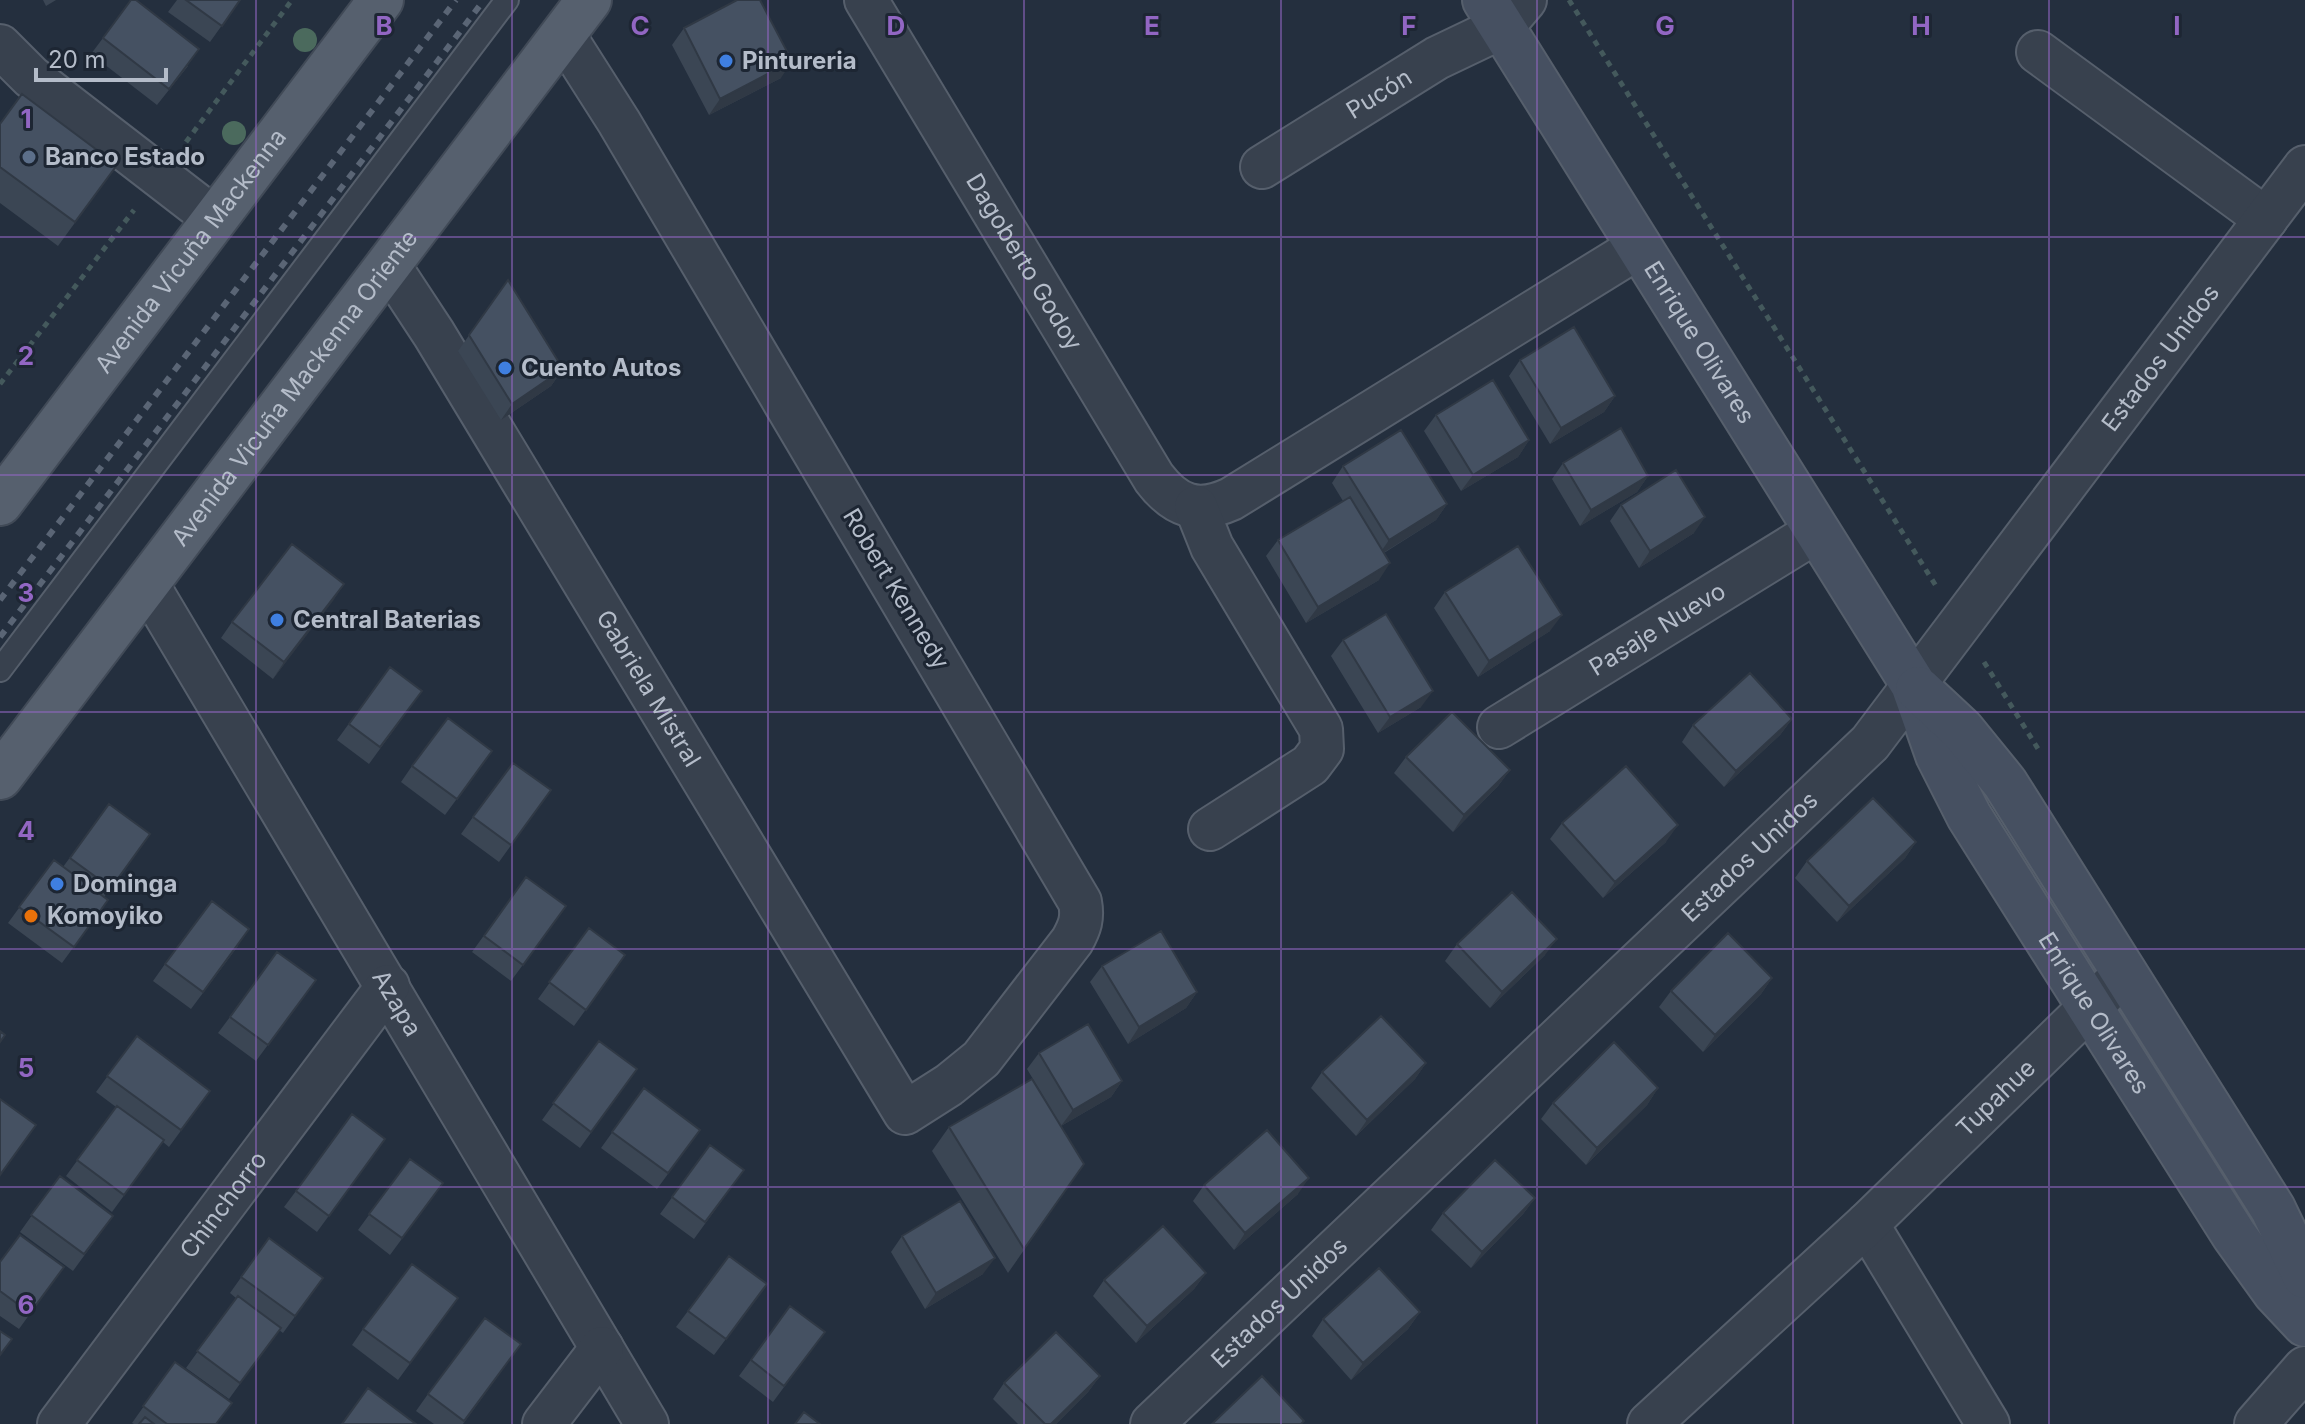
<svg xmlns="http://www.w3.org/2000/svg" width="2305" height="1424" viewBox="0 0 2305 1424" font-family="Inter,sans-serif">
	<rect width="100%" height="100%" fill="#242f3e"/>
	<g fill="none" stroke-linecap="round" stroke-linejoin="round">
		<defs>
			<path id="lane" d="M 0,670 L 507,0"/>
			<g id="street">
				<path id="s1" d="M 866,0 L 1154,478 C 1176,507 1198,514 1231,499 L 1639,247"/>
				<path d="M 0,46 L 31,77 L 215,219"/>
				<path d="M 2038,52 L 2266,219"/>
				<path id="s2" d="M 1262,167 L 1437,58 L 1502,27 L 1525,0"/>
				<path id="s3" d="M 388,264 L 434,334 L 905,1113 L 949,1085 L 981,1059 L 1072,941 C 1080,927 1083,918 1080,902 L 619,122 L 563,34"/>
				<path d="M 1196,507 L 1212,547 L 1321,729 L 1322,749 L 1310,765 L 1210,829"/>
				<path id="s4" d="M 147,584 L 647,1424"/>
				<path id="s5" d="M 1499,727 L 1817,531"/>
				<path d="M 1867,1224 L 1988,1424"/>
				<path id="s6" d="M 59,1424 L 388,986"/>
				<path d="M 544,1424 L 602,1348"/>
				<path id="s7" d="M 1152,1424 L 1870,743 L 2305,167"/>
				<path id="s8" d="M 1649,1424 L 1867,1224 L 2125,973"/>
				<path d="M 2256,1424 L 2305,1368"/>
			</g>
			<g id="secondary">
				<path id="s9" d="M 1485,0 L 1913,684 L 1938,755 L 1969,816 L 2234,1235 L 2275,1292 L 2305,1324"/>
				<path d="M 1918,689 L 1962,730 L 2005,783 L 2273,1209 L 2305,1276"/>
			</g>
			<g id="primary">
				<path id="s10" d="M 0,503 L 381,0"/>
				<path id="s11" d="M 0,777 L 589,0"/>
			</g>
		</defs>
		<use href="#lane" stroke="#565f6c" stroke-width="26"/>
		<use href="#street" stroke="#565f6c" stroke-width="46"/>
		<use href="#secondary" stroke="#565f6c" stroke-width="48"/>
		<use href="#primary" stroke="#414a57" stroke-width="48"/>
		<path stroke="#44595c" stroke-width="5" stroke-dasharray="6 6" stroke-linecap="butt" d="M 1569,0 L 1936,586
			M 186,142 L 292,0
			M 0,384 L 134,210
			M 1984,662 L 2040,752"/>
		<use href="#lane" stroke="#38414e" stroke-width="22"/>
		<use href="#street" stroke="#38414e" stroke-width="42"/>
		<use href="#secondary" stroke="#465061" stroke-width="44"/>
		<use href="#primary" stroke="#56606e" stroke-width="44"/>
		<path stroke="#5a6575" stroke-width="6" stroke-dasharray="8 8" stroke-linecap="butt" d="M 0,600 L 456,0
			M 0,637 L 484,0"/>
	</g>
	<g fill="#4b6a5d">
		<circle cx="305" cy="40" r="12"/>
		<circle cx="234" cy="133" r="12"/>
	</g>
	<path fill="#3b4654" d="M 43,0 L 56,0 L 46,6 Z
		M 177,0 L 240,0 L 210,42 L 168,12 Z
		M 684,28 L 781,78 L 709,115 L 672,45 Z
		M 103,38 L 188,66 L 157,105 L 91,54 Z
		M 0,124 L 117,165 L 58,246 L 0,203 Z
		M 508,280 L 563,369 L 551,386 L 501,420 L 458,351 Z
		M 1520,360 L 1615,396 L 1604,412 L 1550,444 L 1509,376 Z
		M 1436,415 L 1529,440 L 1518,457 L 1461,491 L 1424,431 Z
		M 1563,463 L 1648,476 L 1637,492 L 1580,526 L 1552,479 Z
		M 1343,466 L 1447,504 L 1436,520 L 1384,553 L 1379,580 L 1306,623 L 1266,556 L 1278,540 L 1343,501 L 1332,483 Z
		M 1621,505 L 1694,533 L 1639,568 L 1610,521 Z
		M 344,584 L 273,679 L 221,638 L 232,622 Z
		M 1445,592 L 1550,631 L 1478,677 L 1434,608 Z
		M 1343,640 L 1421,707 L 1378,733 L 1331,656 Z
		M 390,667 L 422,691 L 369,764 L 337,740 Z
		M 1792,719 L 1780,735 L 1724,787 L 1682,742 L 1693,725 Z
		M 492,751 L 445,815 L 401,782 L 412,766 Z
		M 1406,757 L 1510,770 L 1498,786 L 1453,832 L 1394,773 Z
		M 551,790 L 499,862 L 461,834 L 473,817 Z
		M 109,804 L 150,834 L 104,897 L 108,900 L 62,963 L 8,923 L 54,860 L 63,867 Z
		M 1562,823 L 1666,842 L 1603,898 L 1550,839 Z
		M 1916,842 L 1905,858 L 1837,922 L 1795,878 L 1807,861 Z
		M 526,877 L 566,906 L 511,981 L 472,952 Z
		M 589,928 L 625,955 L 574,1026 L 538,999 Z
		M 1457,944 L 1545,955 L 1490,1008 L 1445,961 Z
		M 238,946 L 191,1009 L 153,981 L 165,964 Z
		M 1102,966 L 1197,992 L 1186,1008 L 1128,1044 L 1090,982 Z
		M 1772,978 L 1761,994 L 1703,1052 L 1659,1007 L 1671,991 Z
		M 316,980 L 256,1061 L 218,1033 L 230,1017 Z
		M 137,1036 L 210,1091 L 169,1147 L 163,1142 L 112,1212 L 66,1176 L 116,1107 L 96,1092 Z
		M 599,1041 L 637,1069 L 580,1148 L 542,1120 Z
		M 1039,1053 L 1122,1081 L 1111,1097 L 1061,1126 L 1027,1069 Z
		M 1426,1063 L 1415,1079 L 1356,1136 L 1311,1088 L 1322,1072 Z
		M 644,1088 L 700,1130 L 657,1189 L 601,1148 Z
		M 1658,1088 L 1647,1105 L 1586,1165 L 1541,1119 L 1553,1103 Z
		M 949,1127 L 1084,1164 L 1008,1273 L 932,1151 Z
		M 385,1139 L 317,1232 L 284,1207 L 296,1191 Z
		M 710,1145 L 744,1170 L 694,1239 L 660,1214 Z
		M 410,1159 L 443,1183 L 390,1255 L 358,1230 Z
		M 60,1176 L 113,1216 L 73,1271 L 20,1232 Z
		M 1204,1185 L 1298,1194 L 1234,1250 L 1193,1201 Z
		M 1535,1198 L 1523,1214 L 1471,1268 L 1431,1230 L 1443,1213 Z
		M 902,1236 L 983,1274 L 925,1309 L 891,1252 Z
		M 269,1238 L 323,1278 L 283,1333 L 279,1330 L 229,1399 L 186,1368 L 236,1298 L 230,1293 Z
		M 0,1262 L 64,1267 L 19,1329 L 0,1316 Z
		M 1206,1273 L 1194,1289 L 1136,1343 L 1093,1296 L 1104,1280 Z
		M 767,1284 L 714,1355 L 676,1327 L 688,1311 Z
		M 458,1298 L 398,1380 L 352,1345 L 363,1329 Z
		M 790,1306 L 813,1348 L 773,1402 L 739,1376 Z
		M 1420,1312 L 1408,1329 L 1351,1380 L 1312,1336 L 1323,1319 Z
		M 521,1344 L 463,1424 L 434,1424 L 416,1411 L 428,1394 Z
		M 175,1362 L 217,1424 L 134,1424 L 132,1423 Z
		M 1100,1376 L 1088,1392 L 1056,1424 L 1018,1424 L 993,1399 L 1004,1383 Z"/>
	<path fill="#303945" d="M 792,61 L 781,78 L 709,115 L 720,99 Z
		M 563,369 L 551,386 L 501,420 L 512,404 Z
		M 1615,396 L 1604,412 L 1550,444 L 1561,428 Z
		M 1529,440 L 1518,457 L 1461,491 L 1473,475 Z
		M 1648,476 L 1637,492 L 1580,526 L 1591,510 Z
		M 1447,504 L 1436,520 L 1378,556 L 1389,540 Z
		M 1705,517 L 1694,533 L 1639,568 L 1650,551 Z
		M 1390,563 L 1379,580 L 1306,623 L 1318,607 Z
		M 344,584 L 333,601 L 273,679 L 284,662 Z
		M 1562,615 L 1550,631 L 1478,677 L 1489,661 Z
		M 1433,691 L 1421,707 L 1378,733 L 1390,717 Z
		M 1792,719 L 1780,735 L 1724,787 L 1736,771 Z
		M 1510,770 L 1498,786 L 1453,832 L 1464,815 Z
		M 1678,825 L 1666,842 L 1603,898 L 1615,882 Z
		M 1916,842 L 1905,858 L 1837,922 L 1849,906 Z
		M 1557,939 L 1545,955 L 1490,1008 L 1502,992 Z
		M 1772,978 L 1761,994 L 1703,1052 L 1715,1035 Z
		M 1197,992 L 1186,1008 L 1128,1044 L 1139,1027 Z
		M 1426,1063 L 1415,1079 L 1356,1136 L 1367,1120 Z
		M 1122,1081 L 1111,1097 L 1061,1126 L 1073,1110 Z
		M 1658,1088 L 1647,1105 L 1586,1165 L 1597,1148 Z
		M 1309,1178 L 1298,1194 L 1234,1250 L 1245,1233 Z
		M 1535,1198 L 1523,1214 L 1471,1268 L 1482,1252 Z
		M 995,1258 L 983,1274 L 925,1309 L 936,1293 Z
		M 1206,1273 L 1194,1289 L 1136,1343 L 1147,1326 Z
		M 1420,1312 L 1408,1329 L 1351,1380 L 1363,1363 Z
		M 1100,1376 L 1088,1392 L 1056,1424 L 1051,1424 Z"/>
	<path fill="#455162" stroke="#303945" stroke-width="2" d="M 131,0 L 136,0 L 199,49 L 169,89 L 103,38 Z
		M 186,0 L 240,0 L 222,26 Z
		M 737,0 L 760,0 L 792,61 L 720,99 L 684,28 Z
		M 22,94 L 117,165 L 75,222 L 0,167 L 0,124 Z
		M 508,280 L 563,369 L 512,404 L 469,335 Z
		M 1574,327 L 1615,396 L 1561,428 L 1520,360 Z
		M 1493,380 L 1529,440 L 1473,475 L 1436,415 Z
		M 1621,428 L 1648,476 L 1591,510 L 1563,463 Z
		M 1401,430 L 1447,504 L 1389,540 L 1343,466 Z
		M 1676,470 L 1705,517 L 1650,551 L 1621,505 Z
		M 1350,497 L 1390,563 L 1318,607 L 1278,540 Z
		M 292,544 L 344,584 L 284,662 L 232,622 Z
		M 1518,546 L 1562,615 L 1489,661 L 1445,592 Z
		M 1386,614 L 1433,691 L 1390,717 L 1343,640 Z
		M 390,667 L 422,691 L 380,747 L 349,724 Z
		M 1750,673 L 1792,719 L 1736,771 L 1693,725 Z
		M 1452,712 L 1510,770 L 1464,815 L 1406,757 Z
		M 448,718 L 492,751 L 457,799 L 412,766 Z
		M 513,763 L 551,790 L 511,845 L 473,817 Z
		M 1626,766 L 1678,825 L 1615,882 L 1562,823 Z
		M 1873,798 L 1916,842 L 1849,906 L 1807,861 Z
		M 109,804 L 150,834 L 111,888 L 70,858 Z
		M 54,860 L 108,900 L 74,947 L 19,907 Z
		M 526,877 L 566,906 L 523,965 L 484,936 Z
		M 1512,892 L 1557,939 L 1502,992 L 1457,944 Z
		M 212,901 L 249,929 L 203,992 L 165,964 Z
		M 589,928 L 625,955 L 586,1010 L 549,982 Z
		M 1161,931 L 1197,992 L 1139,1027 L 1102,966 Z
		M 1728,933 L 1772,978 L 1715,1035 L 1671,991 Z
		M 277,952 L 316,980 L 268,1045 L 230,1017 Z
		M 1381,1016 L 1426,1063 L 1367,1120 L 1322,1072 Z
		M 1088,1024 L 1122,1081 L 1073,1110 L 1039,1053 Z
		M 0,1031 L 5,1035 L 0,1042 Z
		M 137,1036 L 210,1091 L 181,1130 L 107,1076 Z
		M 599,1041 L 637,1069 L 591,1132 L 553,1103 Z
		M 1614,1042 L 1658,1088 L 1597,1148 L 1553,1103 Z
		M 1032,1079 L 1084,1164 L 1024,1249 L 949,1127 Z
		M 644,1088 L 700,1130 L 668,1173 L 612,1132 Z
		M 0,1099 L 36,1125 L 0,1175 Z
		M 117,1106 L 164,1140 L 124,1195 L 77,1160 Z
		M 352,1114 L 385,1139 L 329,1216 L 296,1191 Z
		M 1267,1130 L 1309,1178 L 1245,1233 L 1204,1185 Z
		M 710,1145 L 744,1170 L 705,1222 L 672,1197 Z
		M 410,1159 L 443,1183 L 402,1238 L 369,1214 Z
		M 1495,1160 L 1535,1198 L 1482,1252 L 1443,1213 Z
		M 60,1176 L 113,1216 L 84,1254 L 31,1215 Z
		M 960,1201 L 995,1258 L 936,1293 L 902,1236 Z
		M 1163,1226 L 1206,1273 L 1147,1326 L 1104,1280 Z
		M 20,1235 L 64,1267 L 30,1313 L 0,1291 L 0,1262 Z
		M 269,1238 L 323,1278 L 295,1316 L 241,1277 Z
		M 729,1256 L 767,1284 L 726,1339 L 688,1311 Z
		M 412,1264 L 458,1298 L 410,1363 L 363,1329 Z
		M 1379,1268 L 1420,1312 L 1363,1363 L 1323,1319 Z
		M 238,1296 L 281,1328 L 240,1383 L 197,1351 Z
		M 790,1306 L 825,1332 L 784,1386 L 751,1360 Z
		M 485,1318 L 521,1344 L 464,1421 L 428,1394 Z
		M 0,1331 L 12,1339 L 0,1355 Z
		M 1056,1332 L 1100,1376 L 1051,1424 L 1045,1424 L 1004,1383 Z
		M 175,1362 L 232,1403 L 216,1424 L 167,1424 L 143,1406 Z
		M 1262,1376 L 1304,1421 L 1301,1424 L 1212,1424 Z
		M 368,1388 L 416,1424 L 342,1424 Z
		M 804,1412 L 820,1424 L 795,1424 Z
		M 145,1417 L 154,1424 L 139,1424 Z"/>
	<path fill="none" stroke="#9266c3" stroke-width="2" stroke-opacity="0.55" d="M 256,0 L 256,1424M 512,0 L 512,1424M 768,0 L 768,1424M 1024,0 L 1024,1424M 1281,0 L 1281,1424M 1537,0 L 1537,1424M 1793,0 L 1793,1424M 2049,0 L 2049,1424M 0,237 L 2305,237M 0,475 L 2305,475M 0,712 L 2305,712M 0,949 L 2305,949M 0,1187 L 2305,1187"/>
	<g fill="#3f7fe0" stroke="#1d2633" stroke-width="3">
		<circle cx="726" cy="61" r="8"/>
		<circle cx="505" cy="368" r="8"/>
		<circle cx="277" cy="620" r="8"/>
		<circle cx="57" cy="884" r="8"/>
	</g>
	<circle fill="#5c6f8a" stroke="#1d2633" stroke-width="3" cx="29" cy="157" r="8"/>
	<circle fill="#e8710a" stroke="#1d2633" stroke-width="3" cx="31" cy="916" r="8"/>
	<g text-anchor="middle" stroke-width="6" stroke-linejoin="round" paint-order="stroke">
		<g font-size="24" font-weight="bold" fill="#b4bcc9" stroke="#1d2633" text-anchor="start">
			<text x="742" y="69">Pintureria</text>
			<text x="45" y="165">Banco Estado</text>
			<text x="521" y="376">Cuento Autos</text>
			<text x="293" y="628">Central Baterias</text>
			<text x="73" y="892">Dominga</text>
			<text x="47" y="924">Komoyiko</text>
		</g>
		<g font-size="24" fill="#b4bcc9" stroke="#1d2633">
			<text dy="8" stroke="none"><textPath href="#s2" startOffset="138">Pucón</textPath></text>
			<text dy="8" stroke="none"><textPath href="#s10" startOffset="316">Avenida Vicuña Mackenna</textPath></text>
			<text dy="8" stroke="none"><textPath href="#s1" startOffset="306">Dagoberto Godoy</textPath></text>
			<text dy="8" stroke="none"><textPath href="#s9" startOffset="404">Enrique Olivares</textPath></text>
			<text dy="8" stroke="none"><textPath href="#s7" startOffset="1472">Estados Unidos</textPath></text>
			<text dy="8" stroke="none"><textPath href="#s11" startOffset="488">Avenida Vicuña Mackenna Oriente</textPath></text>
			<text transform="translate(896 589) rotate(59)" y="8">Robert Kennedy</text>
			<text dy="8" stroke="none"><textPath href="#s5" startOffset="186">Pasaje Nuevo</textPath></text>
			<text dy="8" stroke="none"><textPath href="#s3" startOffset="498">Gabriela Mistral</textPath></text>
			<text dy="8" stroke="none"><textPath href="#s7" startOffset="824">Estados Unidos</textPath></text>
			<text dy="8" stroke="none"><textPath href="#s4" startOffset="488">Azapa</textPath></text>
			<text dy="8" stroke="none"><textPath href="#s9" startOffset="1184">Enrique Olivares</textPath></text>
			<text dy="8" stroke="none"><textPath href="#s8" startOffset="476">Tupahue</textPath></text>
			<text dy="8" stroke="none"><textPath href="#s6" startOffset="274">Chinchorro</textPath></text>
			<text dy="8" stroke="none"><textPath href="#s7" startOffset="176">Estados Unidos</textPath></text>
		</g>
	</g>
	<g font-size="26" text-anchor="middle" font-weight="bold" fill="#9266c3" stroke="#1d2633" stroke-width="6" stroke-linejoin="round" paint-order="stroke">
		<text x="384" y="35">B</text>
		<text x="640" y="35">C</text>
		<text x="896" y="35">D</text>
		<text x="1152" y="35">E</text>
		<text x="1409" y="35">F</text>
		<text x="1665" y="35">G</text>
		<text x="1921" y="35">H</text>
		<text x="2177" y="35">I</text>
		<text x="26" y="128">1</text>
		<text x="26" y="365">2</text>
		<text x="26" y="602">3</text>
		<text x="26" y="840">4</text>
		<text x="26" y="1077">5</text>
		<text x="26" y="1314">6</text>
	</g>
	<path d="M36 68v12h130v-12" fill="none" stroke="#b4bcc9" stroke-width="4"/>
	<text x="48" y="68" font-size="24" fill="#b4bcc9" stroke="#1d2633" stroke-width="6" paint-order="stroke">20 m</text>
</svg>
